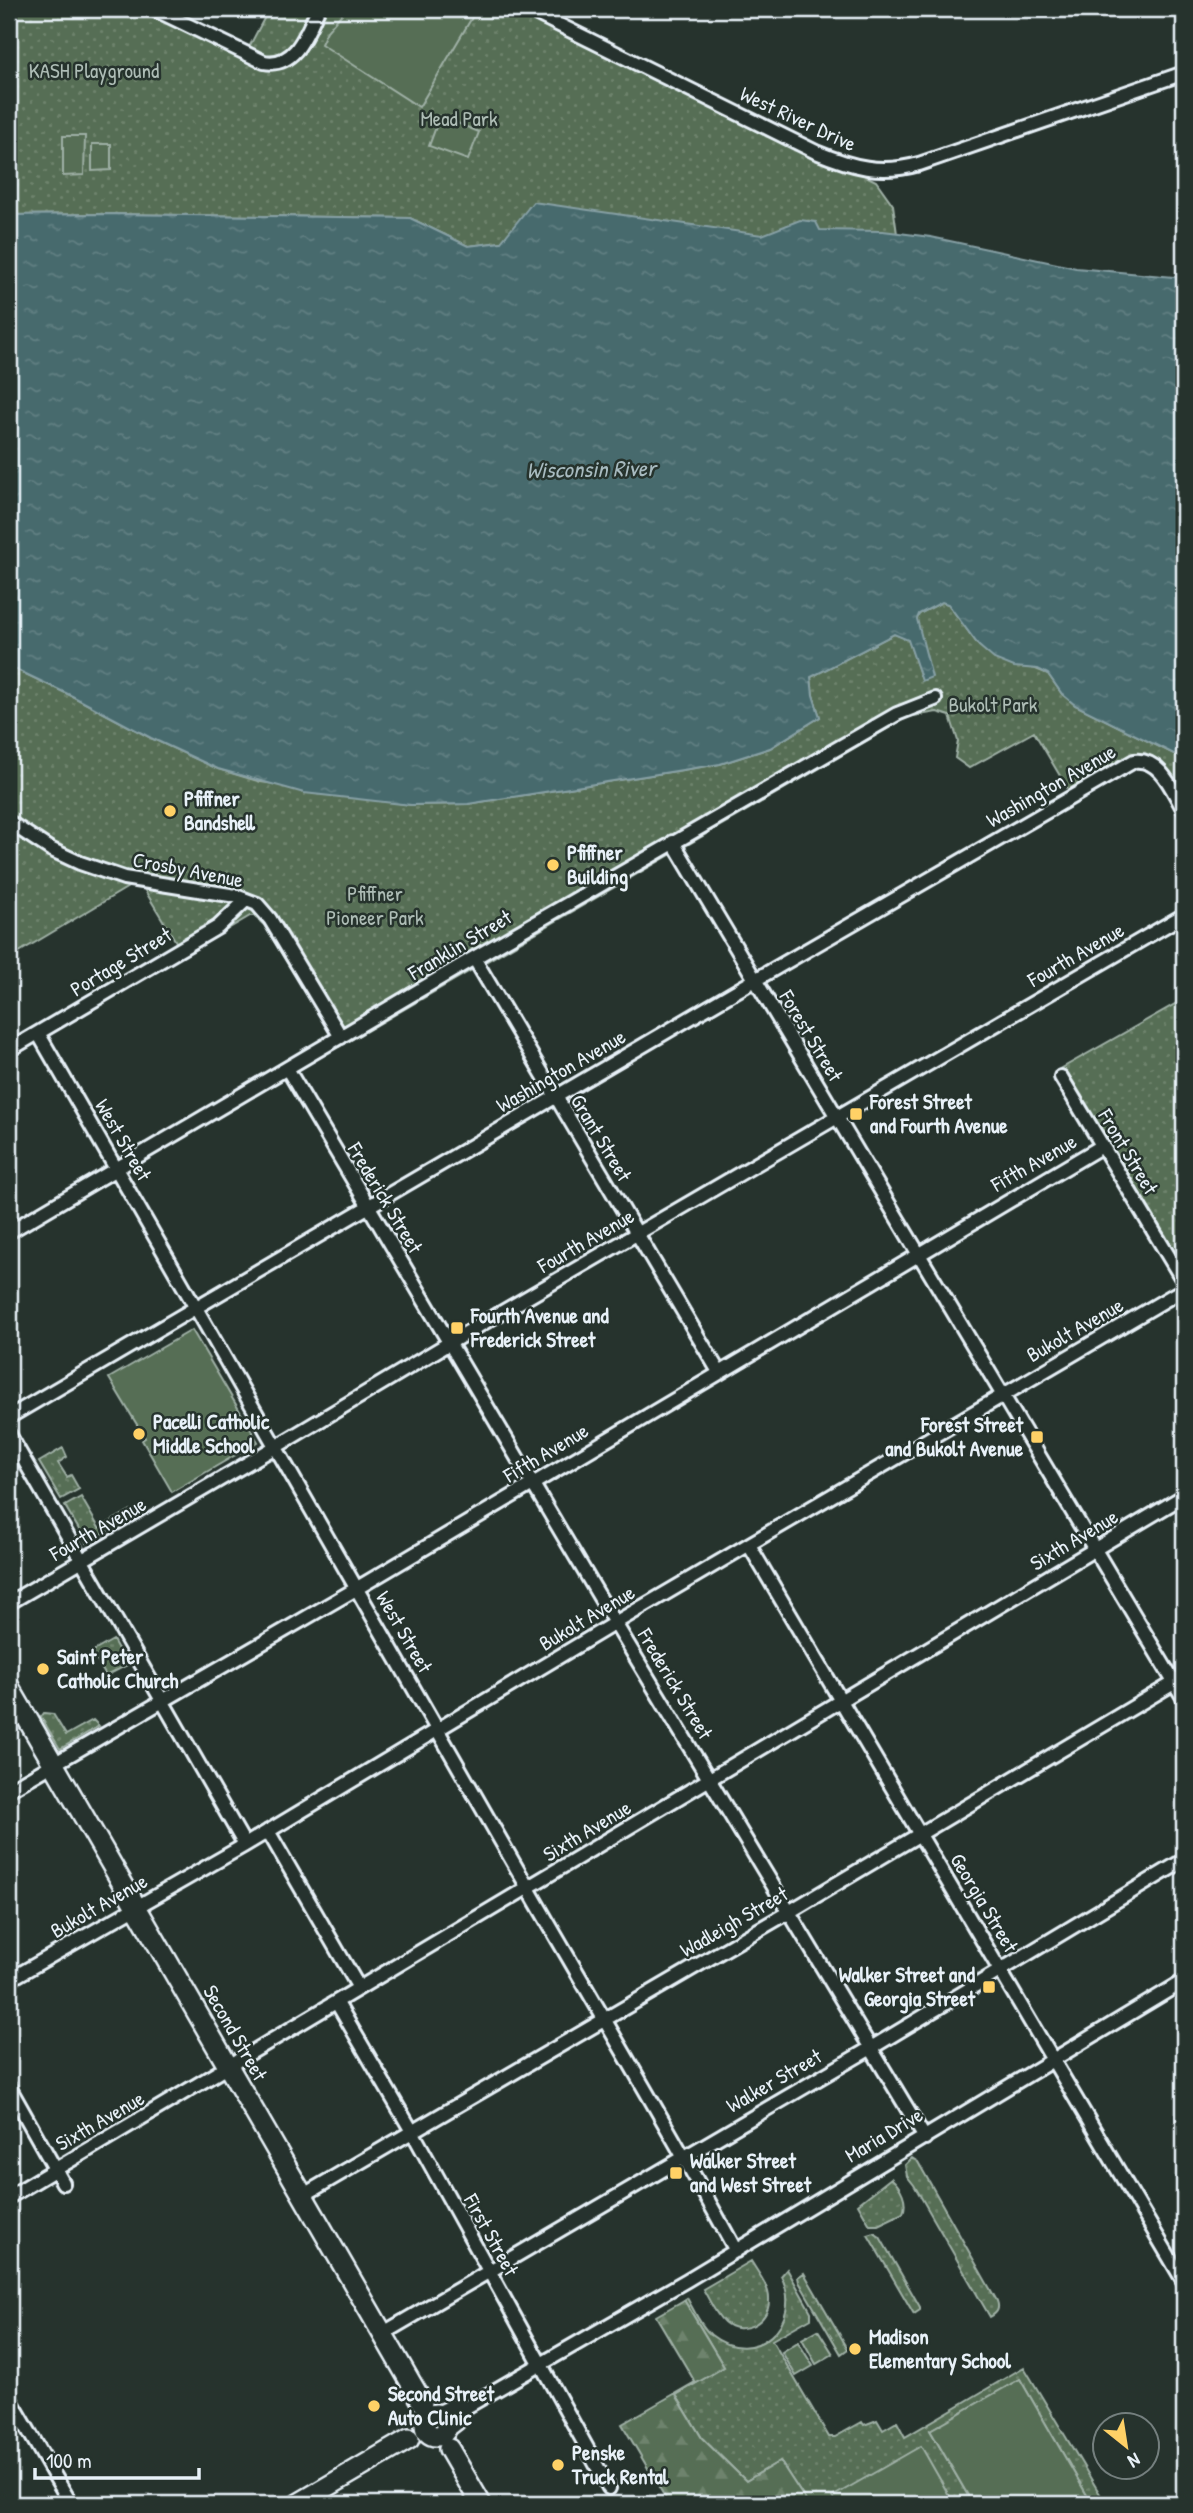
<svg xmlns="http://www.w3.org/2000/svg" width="1193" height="2513" viewBox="0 0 1193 2513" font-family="'Patrick Hand',sans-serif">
	<defs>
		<pattern id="green-dots" width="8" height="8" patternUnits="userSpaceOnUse" patternTransform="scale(1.75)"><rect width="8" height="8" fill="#566e54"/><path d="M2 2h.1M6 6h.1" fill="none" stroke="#6e836d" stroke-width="1.8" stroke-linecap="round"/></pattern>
		<pattern id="forest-firs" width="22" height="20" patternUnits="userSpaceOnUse" patternTransform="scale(1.75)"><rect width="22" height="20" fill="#566e54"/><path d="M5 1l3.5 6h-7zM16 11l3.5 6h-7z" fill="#6e836d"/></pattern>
		<pattern id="water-ripples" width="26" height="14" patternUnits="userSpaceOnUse" patternTransform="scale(1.75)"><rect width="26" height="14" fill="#476a6d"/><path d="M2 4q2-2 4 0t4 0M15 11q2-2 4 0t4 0" fill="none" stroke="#628083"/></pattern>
	</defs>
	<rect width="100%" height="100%" fill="#26332d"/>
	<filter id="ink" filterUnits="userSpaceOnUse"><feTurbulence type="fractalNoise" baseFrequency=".0143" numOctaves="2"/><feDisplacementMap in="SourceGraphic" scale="14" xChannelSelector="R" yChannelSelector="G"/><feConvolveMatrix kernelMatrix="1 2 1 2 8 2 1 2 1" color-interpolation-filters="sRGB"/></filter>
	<g filter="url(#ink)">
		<path fill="url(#green-dots)" stroke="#9fb0a6" stroke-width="2" d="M 9,9 L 154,9 L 246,53 L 269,9 L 527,9 L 876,181 L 893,205 L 898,241 L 501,242 L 468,246 L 410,218 L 106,214 L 9,215 Z
			M 942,602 L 948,604 L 979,646 L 1048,674 L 1062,694 L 1075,705 L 1184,759 L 1184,797 L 1160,762 L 1137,754 L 1069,791 L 1034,732 L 969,768 L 955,758 L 958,741 L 950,716 L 937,712 L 908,717 L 339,1047 L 264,925 L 254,916 L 250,916 L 184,955 L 144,889 L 130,886 L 9,958 L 9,666 L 72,696 L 151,738 L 218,769 L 261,782 L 411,805 L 468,804 L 720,764 L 770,748 L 820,717 L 813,695 L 811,677 L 894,634 L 908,639 L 922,680 L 917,619 L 919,614 Z
			M 1184,999 L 1184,1269 L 1071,1079 L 1066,1074 L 1058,1076 L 1055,1072 Z
			M 63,1448 L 67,1457 L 58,1463 L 67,1477 L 71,1475 L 79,1489 L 61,1499 L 39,1462 Z
			M 81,1497 L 99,1528 L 131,1510 L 134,1515 L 87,1543 L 65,1506 Z
			M 113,1640 L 127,1665 L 106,1676 L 92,1652 Z
			M 44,1713 L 53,1714 L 66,1735 L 93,1720 L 99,1726 L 60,1749 L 41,1717 Z
			M 912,2158 L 918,2162 L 997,2301 C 1000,2309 997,2313 990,2317 L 914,2185 L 907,2176 L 905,2165 Z
			M 891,2178 C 901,2187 908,2200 903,2213 L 878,2225 L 870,2225 L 858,2204 Z
			M 874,2233 L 880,2237 L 920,2307 L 920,2310 L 914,2314 L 868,2235 Z
			M 751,2261 C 758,2273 770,2287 769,2301 C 769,2323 741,2337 724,2322 C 715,2314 709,2299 703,2289 Z
			M 787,2269 L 811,2312 L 811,2318 L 772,2340 L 829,2437 L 835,2437 L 862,2422 L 864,2425 L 877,2420 L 883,2430 L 897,2422 L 905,2437 L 1024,2367 L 1106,2504 L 1092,2504 L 1020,2379 L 930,2430 L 973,2504 L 954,2504 L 920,2447 L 833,2497 L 837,2504 L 808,2504 L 780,2461 L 746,2481 L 702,2438 L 676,2395 L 724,2367 L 684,2300 L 687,2298 C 694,2310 700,2326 711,2335 C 754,2369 805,2323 781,2276 Z
			M 804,2273 L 848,2349 L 841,2354 L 799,2282 L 798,2277 Z"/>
		<path fill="url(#forest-firs)" stroke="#9fb0a6" stroke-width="2" d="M 684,2300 L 724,2367 L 676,2395 L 702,2438 L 746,2481 L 780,2461 L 808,2504 L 669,2504 L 622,2424 L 695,2382 L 656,2316 Z"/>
		<path fill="#566e54" stroke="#9fb0a6" stroke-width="2" d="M 346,9 L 477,9 L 419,107 L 321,44 L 327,31 Z
			M 440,116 L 479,132 L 468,160 L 429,146 Z
			M 63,136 L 85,136 L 84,175 L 63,176 Z
			M 92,144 L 111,144 L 111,170 L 92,171 Z
			M 192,1330 L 258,1442 L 172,1492 L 142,1440 L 145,1438 L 109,1378 Z
			M 818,2330 L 833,2354 L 816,2364 L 802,2339 Z
			M 798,2342 L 813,2366 L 796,2376 L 782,2352 Z
			M 1020,2379 L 1092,2504 L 973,2504 L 930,2430 Z
			M 921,2446 L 954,2504 L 837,2504 L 832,2497 Z"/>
		<path fill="url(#water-ripples)" stroke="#87a0a5" stroke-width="2" d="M 533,202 L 762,235 L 800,220 L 816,222 L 820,230 L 883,231 L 931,237 L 1076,268 L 1184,278 L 1184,759 L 1075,705 L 1062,694 L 1048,674 L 1038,669 L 1014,667 L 994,659 L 979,646 L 948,604 L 942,602 L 919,614 L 917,619 L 932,677 L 922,681 L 908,640 L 894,634 L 811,677 L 813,695 L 820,717 L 770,748 L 720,764 L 468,804 L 411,805 L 304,793 L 218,769 L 151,738 L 72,696 L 9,666 L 9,215 L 106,214 L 410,218 L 468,246 L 501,242 Z"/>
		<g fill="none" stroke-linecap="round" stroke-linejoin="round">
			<defs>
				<path id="street" d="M 154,9 L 264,62 C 296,68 307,32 318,9
					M 527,9 L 816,152 C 852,167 881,175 919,164 L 1184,73
					M 9,822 L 50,849 L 80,863 L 124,878 L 236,896 L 257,904 L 270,919 L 341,1037
					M 673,842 L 1184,1699
					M 474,958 L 719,1372
					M 38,1033 C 193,1302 347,1572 501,1841 C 579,1978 661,2113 736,2251
					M 9,1050 L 218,927 L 246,900
					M 288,1070 L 615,1623 L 925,2138
					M 1061,1077 L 1184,1282
					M 9,1232 L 474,958 L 897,714 L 935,699
					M 9,1417 L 755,980 L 1134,761 C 1161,758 1172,790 1184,810
					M 9,1434 L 245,1845
					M 749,1545 L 1184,2282
					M 9,1603 L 277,1446 L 456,1339 L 1184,915
					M 9,1790 L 349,1593 L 1102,1146
					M 268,1831 L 359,1988
					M 9,1980 L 245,1845 L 615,1623 L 1184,1289
					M 337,2003 L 413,2133 L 609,2488
					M 9,2087 L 63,2183
					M 302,2196 L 789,1912 L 1184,1677
					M 9,2197 L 1184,1496
					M 382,2334 L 871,2048 L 1184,1860
					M 9,2397 L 71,2504
					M 461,2410 L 687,2280 L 1184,1981"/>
				<path id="secondary" d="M 9,1687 L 422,2402
					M425 2425a11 11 0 1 1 22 0a11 11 0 1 1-22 0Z
					M 441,2415 L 454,2409 L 461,2410 L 456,2420 L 447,2427
					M 449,2449 L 481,2504
					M 298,2504 L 409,2439"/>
			</defs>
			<use href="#street" stroke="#e8f1f8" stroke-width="18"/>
			<use href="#secondary" stroke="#e8f1f8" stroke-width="24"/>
			<use href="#street" stroke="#26332d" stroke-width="12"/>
			<use href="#secondary" stroke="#26332d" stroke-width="19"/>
		</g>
	</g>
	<g fill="#ffd166" stroke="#26332d" stroke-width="2.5">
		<circle cx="170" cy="811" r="7"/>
		<circle cx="553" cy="865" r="7"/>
		<rect x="849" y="1107" width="14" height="14" rx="3.5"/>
		<rect x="450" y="1321" width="14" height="14" rx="3.5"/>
		<circle cx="139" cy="1434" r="7"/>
		<rect x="1030" y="1430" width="14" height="14" rx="3.5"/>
		<circle cx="43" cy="1669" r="7"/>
		<rect x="982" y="1980" width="14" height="14" rx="3.5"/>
		<rect x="669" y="2166" width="14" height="14" rx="3.5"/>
		<circle cx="855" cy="2349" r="7"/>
		<circle cx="374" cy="2406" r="7"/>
		<circle cx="558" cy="2465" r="7"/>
	</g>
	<g text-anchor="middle" stroke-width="5" stroke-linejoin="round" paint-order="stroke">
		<g font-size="21" fill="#aebdb6" stroke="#26332d">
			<text x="94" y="78">KASH Playground</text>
			<text x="459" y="126">Mead Park</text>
			<text x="993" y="712">Bukolt Park</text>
			<text x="375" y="901">Pfiffner<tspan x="375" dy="24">Pioneer Park</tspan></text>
		</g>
		<g font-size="21" fill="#e8f1f8" stroke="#26332d">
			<text transform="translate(798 119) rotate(25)" y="7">West River Drive</text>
			<text transform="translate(1051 786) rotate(-30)" y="7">Washington Avenue</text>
			<text transform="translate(188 870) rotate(11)" y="7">Crosby Avenue</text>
			<text transform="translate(460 945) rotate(-31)" y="7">Franklin Street</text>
			<text transform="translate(1076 955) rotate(-30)" y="7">Fourth Avenue</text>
			<text transform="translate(121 962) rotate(-31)" y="7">Portage Street</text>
			<text transform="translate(811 1036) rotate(59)" y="7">Forest Street</text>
			<text transform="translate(561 1071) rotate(-30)" y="7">Washington Avenue</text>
			<text transform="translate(601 1138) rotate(59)" y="7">Grant Street</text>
			<text transform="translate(123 1140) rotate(60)" y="7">West Street</text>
			<text transform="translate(1128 1152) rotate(59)" y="7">Front Street</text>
			<text transform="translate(1034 1163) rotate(-30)" y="7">Fifth Avenue</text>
			<text transform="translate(385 1198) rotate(59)" y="7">Frederick Street</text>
			<text transform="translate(586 1241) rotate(-30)" y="7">Fourth Avenue</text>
			<text transform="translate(1075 1330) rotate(-30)" y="7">Bukolt Avenue</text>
			<text transform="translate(546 1453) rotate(-31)" y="7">Fifth Avenue</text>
			<text transform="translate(98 1529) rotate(-30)" y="7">Fourth Avenue</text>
			<text transform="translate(1074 1540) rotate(-31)" y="7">Sixth Avenue</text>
			<text transform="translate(587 1618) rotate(-31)" y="7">Bukolt Avenue</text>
			<text transform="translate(404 1632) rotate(60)" y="7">West Street</text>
			<text transform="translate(675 1684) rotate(59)" y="7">Frederick Street</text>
			<text transform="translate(587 1831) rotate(-31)" y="7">Sixth Avenue</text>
			<text transform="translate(984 1903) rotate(59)" y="7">Georgia Street</text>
			<text transform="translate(99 1906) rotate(-30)" y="7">Bukolt Avenue</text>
			<text transform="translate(734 1922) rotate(-30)" y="7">Wadleigh Street</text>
			<text transform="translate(235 2033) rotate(60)" y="7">Second Street</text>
			<text transform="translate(774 2081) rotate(-30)" y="7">Walker Street</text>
			<text transform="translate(100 2121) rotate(-30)" y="7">Sixth Avenue</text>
			<text transform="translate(884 2135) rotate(-31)" y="7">Maria Drive</text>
			<text transform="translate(491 2235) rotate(61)" y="7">First Street</text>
		</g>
		<g font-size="21" font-weight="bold" fill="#e8f1f8" stroke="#26332d" text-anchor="start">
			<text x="184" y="806">Pfiffner<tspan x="184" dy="24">Bandshell</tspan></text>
			<text x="567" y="860">Pfiffner<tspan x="567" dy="24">Building</tspan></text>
			<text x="870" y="1109">Forest Street<tspan x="870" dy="24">and Fourth Avenue</tspan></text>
			<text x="471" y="1323">Fourth Avenue and<tspan x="471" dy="24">Frederick Street</tspan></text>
			<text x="153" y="1429">Pacelli Catholic<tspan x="153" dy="24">Middle School</tspan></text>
			<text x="1023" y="1432" text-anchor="end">Forest Street<tspan x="1023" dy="24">and Bukolt Avenue</tspan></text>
			<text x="57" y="1664">Saint Peter<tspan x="57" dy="24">Catholic Church</tspan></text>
			<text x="975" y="1982" text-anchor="end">Walker Street and<tspan x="975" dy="24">Georgia Street</tspan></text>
			<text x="690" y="2168">Walker Street<tspan x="690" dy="24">and West Street</tspan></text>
			<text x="869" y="2344">Madison<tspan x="869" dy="24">Elementary School</tspan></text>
			<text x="388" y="2401">Second Street<tspan x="388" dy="24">Auto Clinic</tspan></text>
			<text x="572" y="2460">Penske<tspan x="572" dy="24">Truck Rental</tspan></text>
		</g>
		<g font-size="23" font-style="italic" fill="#a8bbc0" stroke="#26332d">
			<text transform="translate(591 469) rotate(-1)" y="8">Wisconsin River</text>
		</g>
	</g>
	<rect width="1193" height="2513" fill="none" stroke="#26332d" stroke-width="35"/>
	<rect x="18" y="18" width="1158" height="2478" fill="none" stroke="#e8f1f8" stroke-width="2.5" filter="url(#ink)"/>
	<g transform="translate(1126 2446) rotate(150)"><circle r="33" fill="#26332d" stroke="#747f7e" stroke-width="2"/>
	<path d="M0-5L12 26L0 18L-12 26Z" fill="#ffd166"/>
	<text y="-10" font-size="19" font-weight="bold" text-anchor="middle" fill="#e8f1f8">N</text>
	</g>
	<path d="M35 2468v10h164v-10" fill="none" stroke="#e8f1f8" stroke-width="3.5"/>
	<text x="46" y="2468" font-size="21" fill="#e8f1f8" stroke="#26332d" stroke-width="5" paint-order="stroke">100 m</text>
</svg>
